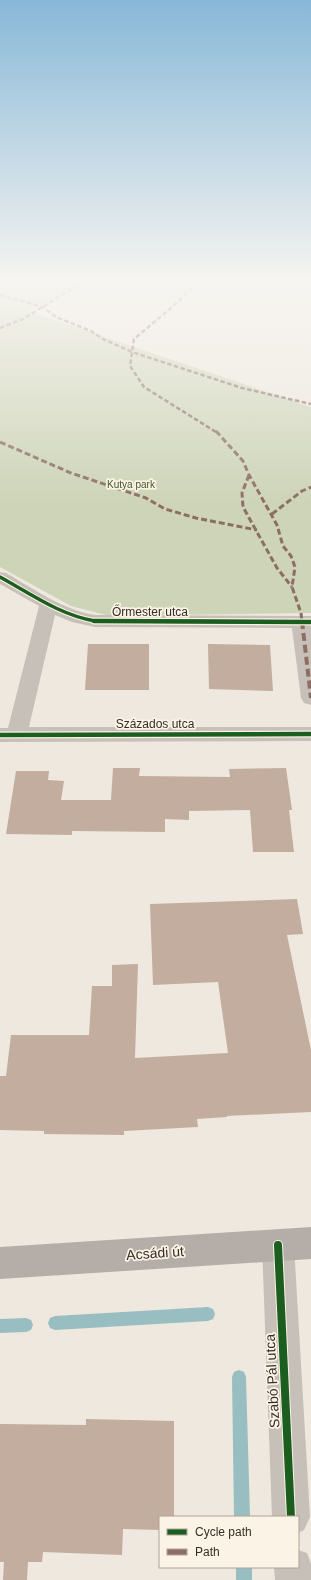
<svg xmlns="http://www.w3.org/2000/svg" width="311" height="1580" viewBox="0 0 311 1580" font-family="Helvetica,sans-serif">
	<rect width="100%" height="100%" fill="#eee8df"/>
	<path fill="#cdd4b7" d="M 0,283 L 87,283 L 28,311 L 311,407 L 311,613 L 110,616 L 71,606 L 0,567 Z"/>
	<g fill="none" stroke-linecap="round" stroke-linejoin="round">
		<path fill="#99bec1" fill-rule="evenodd" d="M 208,1307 L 213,1309 L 215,1314 L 213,1319 L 208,1321 L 55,1330 L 50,1328 L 48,1323 L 50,1318 L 55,1316 Z
			M 26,1318 L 31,1320 L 33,1325 L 31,1330 L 26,1332 L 0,1333 L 0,1319 Z
			M 239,1370 L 244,1372 L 246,1377 L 250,1517 L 234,1517 L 232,1377 L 234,1372 Z
			M 236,1567 L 252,1567 L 252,1580 L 236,1580 Z"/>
	</g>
	<path fill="#c3ad9f" d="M 88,644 L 149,644 L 149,690 L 85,690 Z
		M 208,644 L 270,645 L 273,691 L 209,689 Z
		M 113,768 L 140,768 L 139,776 L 230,777 L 229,769 L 286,768 L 292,810 L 289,810 L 294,852 L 253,852 L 250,810 L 189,811 L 189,820 L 165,819 L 165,832 L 72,831 L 72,835 L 6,834 L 16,771 L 49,771 L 48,780 L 64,781 L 61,800 L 111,800 Z
		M 297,899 L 303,934 L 287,935 L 311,1050 L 311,1112 L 227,1116 L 227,1117 L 197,1119 L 198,1127 L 124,1131 L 124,1135 L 44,1134 L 44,1131 L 0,1130 L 0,1076 L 6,1076 L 11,1035 L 89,1035 L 92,986 L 112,986 L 112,965 L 138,964 L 135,1058 L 228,1053 L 218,982 L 153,985 L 150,904 Z
		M 86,1419 L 174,1421 L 174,1517 L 160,1517 L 160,1530 L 123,1529 L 122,1555 L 43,1552 L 42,1562 L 28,1562 L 27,1580 L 3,1580 L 4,1562 L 0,1562 L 0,1424 L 86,1425 Z"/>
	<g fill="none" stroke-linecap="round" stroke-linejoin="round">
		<path fill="#c7c0b8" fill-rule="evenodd" d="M 0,572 L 6,573 C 34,589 63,610 95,615 L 311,616 L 311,705 L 304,703 L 301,698 L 292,628 L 95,627 L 72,622 L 55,615 L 29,727 L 311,727 L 311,741 L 0,742 L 0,728 L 8,728 L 39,606 L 0,584 Z
			M 278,1229 L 289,1234 L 294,1245 L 310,1517 L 304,1530 L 298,1533 L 298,1517 L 272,1517 L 262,1245 L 267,1234 Z
			M 298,1550 L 307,1553 L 311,1564 L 311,1580 L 275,1580 L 274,1567 L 298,1567 Z"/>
		<path fill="#b5aea8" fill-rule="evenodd" d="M 311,1227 L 311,1259 L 0,1279 L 0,1247 Z"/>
		<path stroke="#8d6e63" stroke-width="2.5" stroke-dasharray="4.5 2.5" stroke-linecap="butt" d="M 197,283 L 171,308 L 134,339 L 130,366 L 144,387 L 216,432
			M 0,295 L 43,307 L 56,317 L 91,331 L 103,339 L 132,352 L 242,388 L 311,404
			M 0,328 L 23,319 L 81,283"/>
		<path stroke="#8d6e63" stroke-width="3" stroke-dasharray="6 3" stroke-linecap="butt" d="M 216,431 L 243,461 L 249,475 L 277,525 L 283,546 L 291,556 L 295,567 L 292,587 L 301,613 L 302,622
			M 0,442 L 71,473 L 146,498 L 165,509 L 196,518 L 257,530
			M 249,475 L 242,493 L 243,507 L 277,568 L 292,587
			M 272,514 L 302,491 L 311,487"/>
		<path stroke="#8d6e63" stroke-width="4" stroke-dasharray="8 4" stroke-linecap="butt" d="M 302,621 L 311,698"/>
		<defs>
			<path id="cycleway-far2" d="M 0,577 C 31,594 60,615 95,621 L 285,622"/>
			<path id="cycleway-far1" d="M 94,621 L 311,622
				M 0,735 L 311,734"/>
			<path id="cycleway" d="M 278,1245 L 291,1517"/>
		</defs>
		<use href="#cycleway-far2" stroke="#fbf3e5" stroke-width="5.5"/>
		<use href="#cycleway-far1" stroke="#fbf3e5" stroke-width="7"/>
		<use href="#cycleway" stroke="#fbf3e5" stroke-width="10"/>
		<use href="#cycleway-far2" stroke="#1b5e20" stroke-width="3.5"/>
		<use href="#cycleway-far1" stroke="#1b5e20" stroke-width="4.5"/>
		<use href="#cycleway" stroke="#1b5e20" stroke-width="8"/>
	</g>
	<linearGradient id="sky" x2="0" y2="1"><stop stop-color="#88b8d8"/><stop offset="0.56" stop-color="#f7f5f1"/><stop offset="1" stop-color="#f7f5f1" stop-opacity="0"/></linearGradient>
	<rect width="311" height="504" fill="url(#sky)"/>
	<g text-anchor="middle" stroke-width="3.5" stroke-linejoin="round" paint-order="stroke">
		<g font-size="10" fill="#435827" stroke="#fbf3e5">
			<text x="131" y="488">Kutya park</text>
		</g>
		<g font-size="12" fill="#372d26" stroke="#fbf3e5">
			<text x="150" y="616">Őrmester utca</text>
			<text x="155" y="728">Százados utca</text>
		</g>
		<g font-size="14" fill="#372d26" stroke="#fbf3e5">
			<text transform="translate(155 1253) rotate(-4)" y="5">Acsádi út</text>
			<text transform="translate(272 1381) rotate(-93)" y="5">Szabó Pál utca</text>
		</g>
	</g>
	<rect x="159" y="1516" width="140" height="52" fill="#fbf3e5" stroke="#ada499"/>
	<rect x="167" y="1529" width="20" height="6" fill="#1b5e20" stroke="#ada499"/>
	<text x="195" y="1536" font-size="12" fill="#372d26">Cycle path</text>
	<rect x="167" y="1549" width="20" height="6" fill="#8d6e63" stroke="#ada499"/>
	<text x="195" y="1556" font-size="12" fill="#372d26">Path</text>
</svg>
